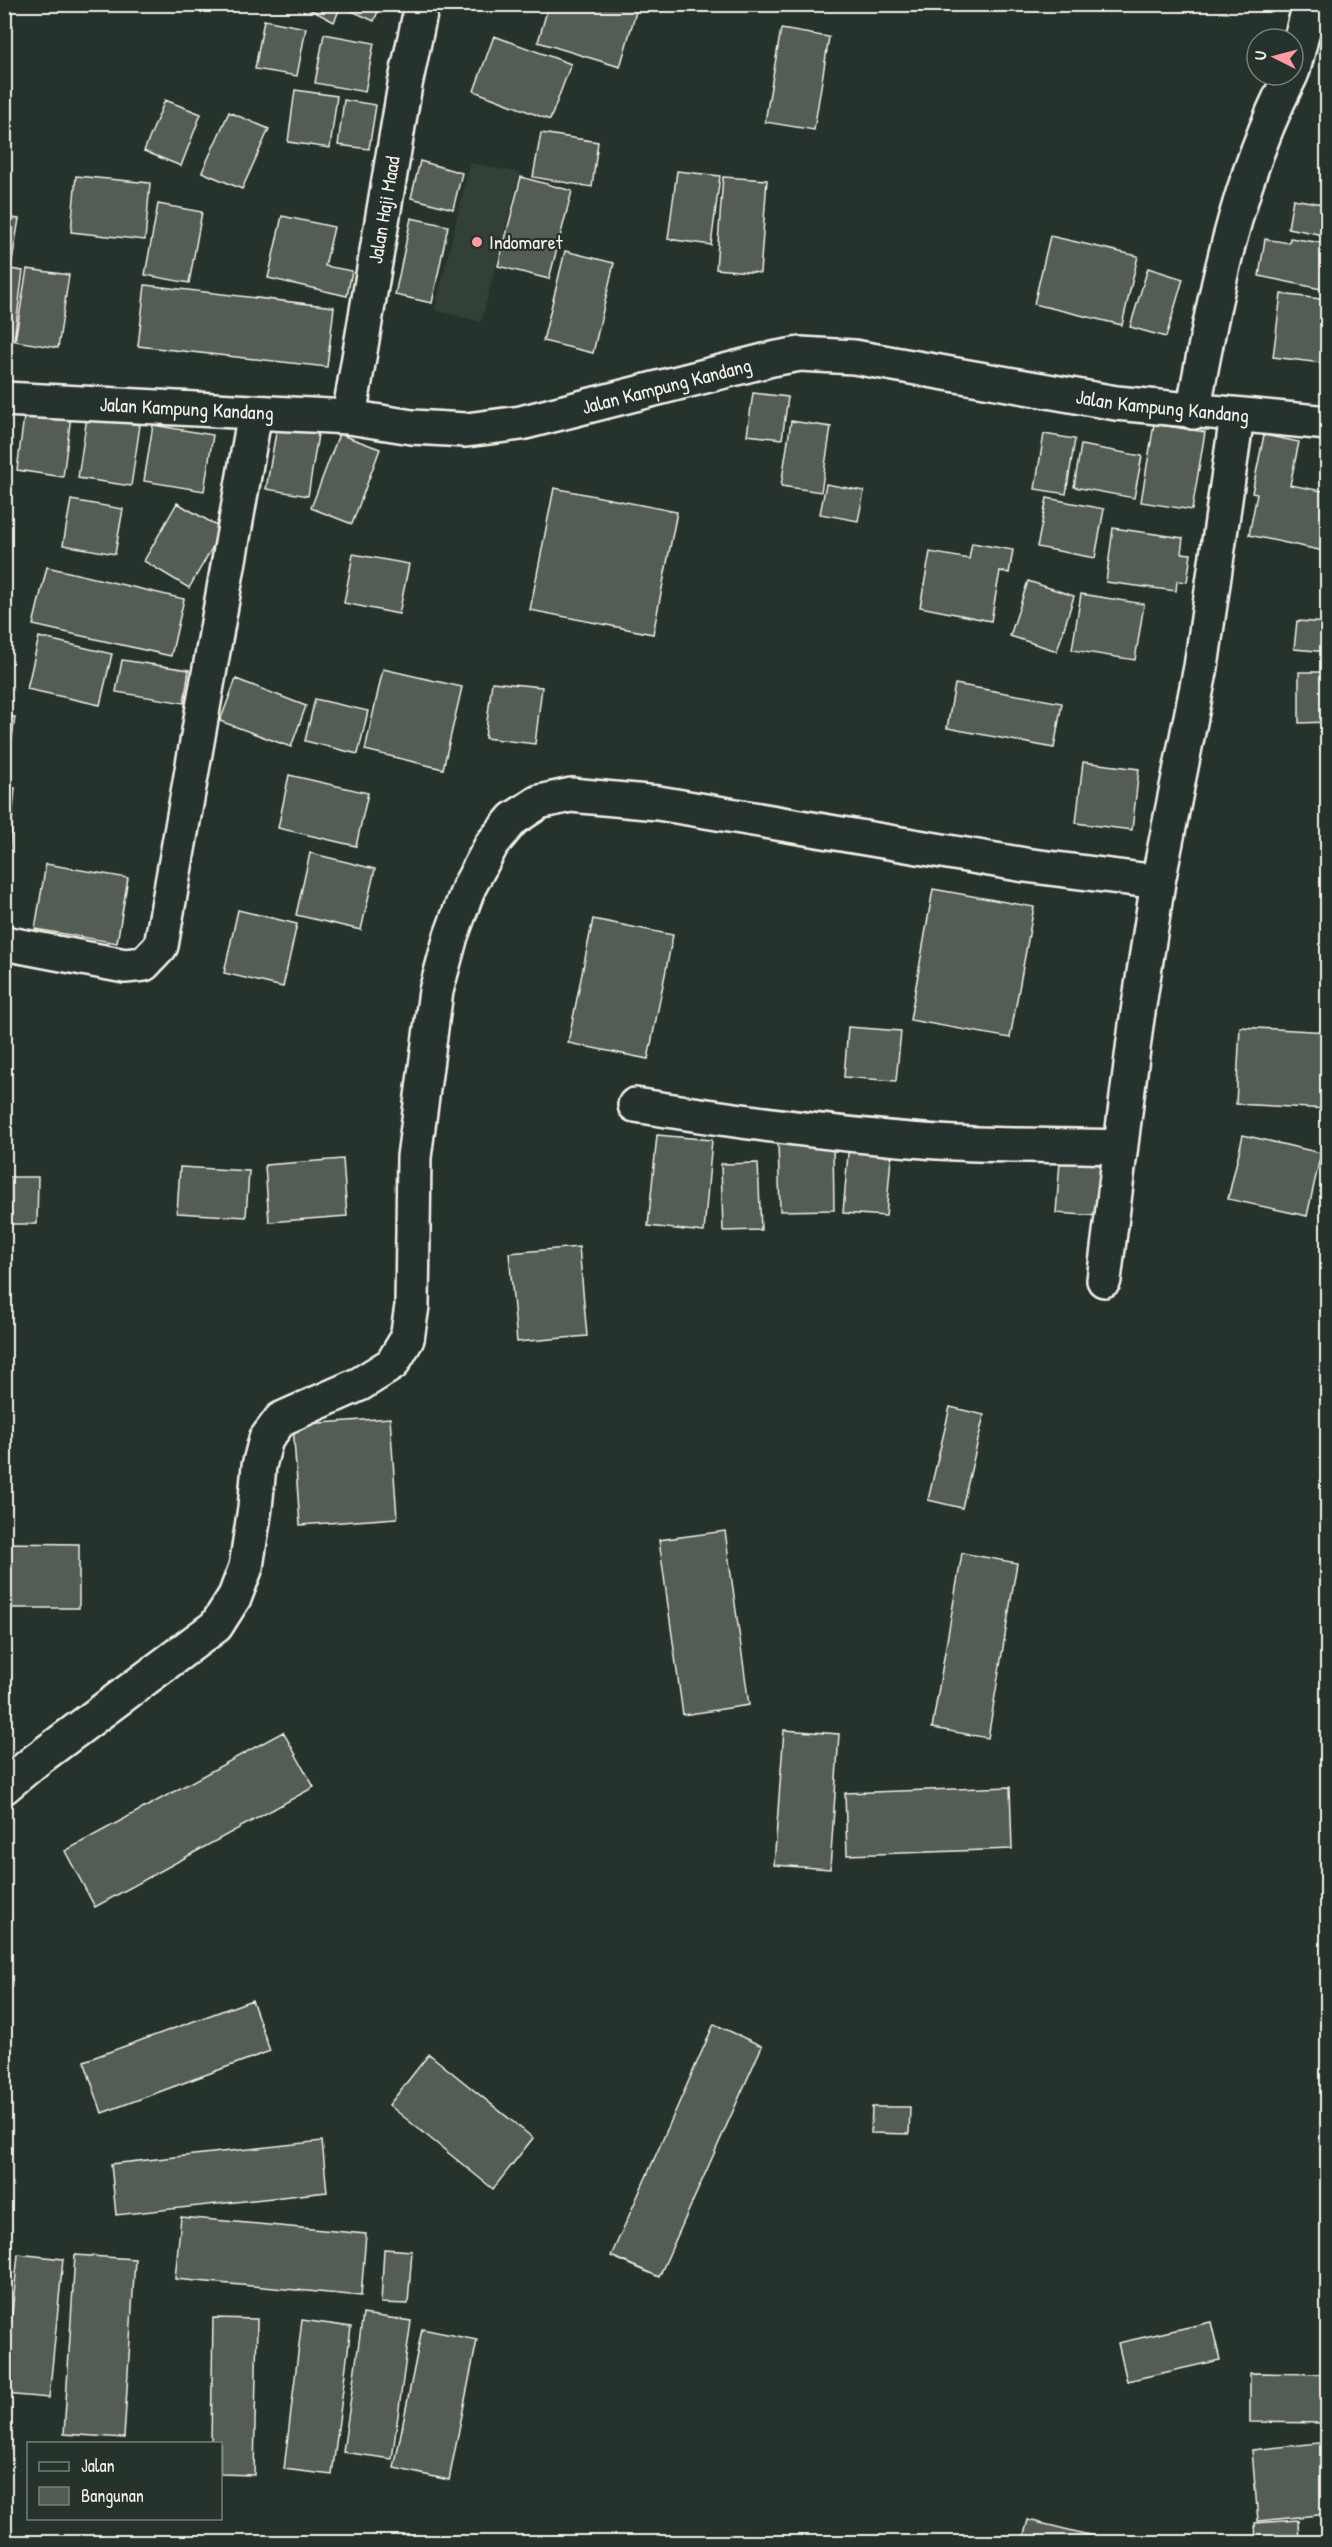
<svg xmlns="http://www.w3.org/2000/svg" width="1332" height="2547" viewBox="0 0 1332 2547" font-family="'Patrick Hand',sans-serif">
	<rect width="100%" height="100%" fill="#26332d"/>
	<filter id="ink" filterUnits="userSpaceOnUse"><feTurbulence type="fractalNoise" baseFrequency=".0167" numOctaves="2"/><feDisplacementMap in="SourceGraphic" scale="12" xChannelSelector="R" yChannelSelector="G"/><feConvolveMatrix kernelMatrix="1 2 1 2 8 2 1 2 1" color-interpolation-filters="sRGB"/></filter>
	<g filter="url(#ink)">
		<path fill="#333f39" d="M 470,163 L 520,173 L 481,322 L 435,310 Z"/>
		<path fill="#525c55" stroke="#f4f1e8" stroke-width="1.5" d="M 300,4 L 381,4 L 374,21 L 341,6 L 334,22 Z
			M 549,4 L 626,4 L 637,8 L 620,67 L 538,42 Z
			M 264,20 L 306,28 L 297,76 L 255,69 Z
			M 781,29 L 829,37 L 814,130 L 765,122 Z
			M 324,34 L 374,43 L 365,92 L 315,83 Z
			M 494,36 L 571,64 L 550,120 L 474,91 Z
			M 295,90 L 337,96 L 330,148 L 288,142 Z
			M 165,100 L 201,114 L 181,166 L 144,151 Z
			M 344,100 L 376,105 L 369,149 L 338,145 Z
			M 229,112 L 269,129 L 242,189 L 202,172 Z
			M 541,133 L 598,142 L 592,187 L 533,177 Z
			M 420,161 L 462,173 L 453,209 L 411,198 Z
			M 677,171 L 720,176 L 711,245 L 668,239 Z
			M 76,176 L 150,183 L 145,240 L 71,232 Z
			M 521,177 L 572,191 L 549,279 L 498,266 Z
			M 723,177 L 767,180 L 760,273 L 716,269 Z
			M 1293,199 L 1328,205 L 1328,236 L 1288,228 Z
			M 158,204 L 202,212 L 189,283 L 145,275 Z
			M 282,216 L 334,227 L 325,266 L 352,271 L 347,296 L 268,278 Z
			M 4,217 L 19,219 L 11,267 L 4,266 Z
			M 411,218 L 448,226 L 432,303 L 395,295 Z
			M 1050,236 L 1138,256 L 1122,325 L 1034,304 Z
			M 1290,238 L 1328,244 L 1326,290 L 1259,276 L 1265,239 L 1289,243 Z
			M 565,251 L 614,263 L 593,353 L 543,341 Z
			M 4,268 L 23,271 L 14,340 L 4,339 Z
			M 1148,268 L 1183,279 L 1166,337 L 1130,327 Z
			M 27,269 L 69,275 L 58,348 L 15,341 Z
			M 145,285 L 334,307 L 327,367 L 138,346 Z
			M 1281,294 L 1328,300 L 1325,330 L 1328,330 L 1328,359 L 1321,359 L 1321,363 L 1273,357 Z
			M 753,393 L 788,397 L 782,439 L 747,435 Z
			M 25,409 L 71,416 L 63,477 L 17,470 Z
			M 87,417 L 140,425 L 131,486 L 78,478 Z
			M 791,421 L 831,427 L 821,492 L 781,486 Z
			M 1154,424 L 1205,432 L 1192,510 L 1141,502 Z
			M 153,425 L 213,435 L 204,491 L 144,481 Z
			M 277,427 L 318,434 L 308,496 L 266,489 Z
			M 339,434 L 380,449 L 352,524 L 311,508 Z
			M 1044,434 L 1075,439 L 1066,494 L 1035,489 Z
			M 1264,435 L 1299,442 L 1290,485 L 1328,492 L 1328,535 L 1324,551 L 1249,535 L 1257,494 L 1252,493 Z
			M 1081,445 L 1142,456 L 1134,498 L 1074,487 Z
			M 826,484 L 864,491 L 858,521 L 820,514 Z
			M 554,488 L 677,512 L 653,634 L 530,610 Z
			M 1047,498 L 1104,509 L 1095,558 L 1037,547 Z
			M 71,500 L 123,509 L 115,554 L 63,545 Z
			M 177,503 L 223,529 L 189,588 L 144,561 Z
			M 1113,528 L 1183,538 L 1181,553 L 1191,554 L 1187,582 L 1177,581 L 1176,591 L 1106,582 Z
			M 972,543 L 1013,550 L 1009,573 L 1000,571 L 991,621 L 920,607 L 930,552 L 969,559 Z
			M 353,554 L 409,564 L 399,614 L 344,603 Z
			M 47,567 L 184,599 L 171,656 L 33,625 Z
			M 1028,581 L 1074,596 L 1057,651 L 1010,636 Z
			M 1081,594 L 1144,604 L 1135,660 L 1072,650 Z
			M 1297,621 L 1328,623 L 1328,652 L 1294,649 Z
			M 39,637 L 112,654 L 100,705 L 27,689 Z
			M 122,660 L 189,670 L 184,703 L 116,692 Z
			M 383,669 L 462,687 L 443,769 L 365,750 Z
			M 1299,672 L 1328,672 L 1328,722 L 1299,723 Z
			M 236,679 L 306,706 L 291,747 L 220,721 Z
			M 492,682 L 542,687 L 535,744 L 485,738 Z
			M 955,684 L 1062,703 L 1054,748 L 947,728 Z
			M 315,699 L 368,711 L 358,754 L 305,741 Z
			M 4,716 L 15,717 L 6,780 L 4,780 Z
			M 1083,762 L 1139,769 L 1132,830 L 1076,823 Z
			M 289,775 L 368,793 L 356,846 L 278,828 Z
			M 4,787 L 15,788 L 7,878 L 4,877 Z
			M 310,853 L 375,869 L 361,930 L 296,915 Z
			M 46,864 L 128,878 L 117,943 L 35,929 Z
			M 4,883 L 6,883 L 6,929 L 4,929 Z
			M 933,889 L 1034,907 L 1010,1038 L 910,1020 Z
			M 238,910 L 297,924 L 283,987 L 224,973 Z
			M 593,919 L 673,935 L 648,1059 L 568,1043 Z
			M 848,1027 L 901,1031 L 896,1081 L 844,1077 Z
			M 1240,1027 L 1328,1032 L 1328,1109 L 1236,1104 Z
			M 657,1135 L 712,1140 L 704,1232 L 648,1226 Z
			M 1243,1135 L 1321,1153 L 1307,1216 L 1228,1199 Z
			M 833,1141 L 834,1210 L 780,1211 L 778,1142 Z
			M 849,1142 L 892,1146 L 886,1216 L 843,1213 Z
			M 343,1159 L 347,1216 L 269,1222 L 265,1165 Z
			M 1060,1162 L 1105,1165 L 1101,1216 L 1056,1213 Z
			M 758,1163 L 761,1230 L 723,1231 L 721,1164 Z
			M 180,1167 L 249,1171 L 246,1217 L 177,1213 Z
			M 4,1177 L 38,1177 L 37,1224 L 4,1224 Z
			M 579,1247 L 587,1336 L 517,1342 L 509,1253 Z
			M 950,1407 L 984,1415 L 962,1508 L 928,1500 Z
			M 390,1418 L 397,1518 L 300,1525 L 293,1425 Z
			M 725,1531 L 749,1705 L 683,1715 L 659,1540 Z
			M 4,1543 L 79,1544 L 79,1608 L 4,1608 Z
			M 962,1553 L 1017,1563 L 988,1738 L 932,1728 Z
			M 784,1730 L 839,1734 L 830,1869 L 774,1865 Z
			M 283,1732 L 314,1787 L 95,1907 L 65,1851 Z
			M 1010,1787 L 1012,1849 L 847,1855 L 845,1793 Z
			M 252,2000 L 270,2051 L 102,2113 L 84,2061 Z
			M 714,2024 L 762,2046 L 659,2277 L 611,2256 Z
			M 429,2054 L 533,2138 L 493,2189 L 389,2105 Z
			M 872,2107 L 910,2107 L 909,2134 L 871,2133 Z
			M 322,2141 L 327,2192 L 116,2215 L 111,2164 Z
			M 181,2217 L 366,2234 L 361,2296 L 175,2279 Z
			M 384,2249 L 412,2251 L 408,2304 L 381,2303 Z
			M 18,2254 L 63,2259 L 49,2398 L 4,2394 Z
			M 75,2255 L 135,2259 L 124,2438 L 64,2434 Z
			M 363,2314 L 411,2321 L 392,2459 L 343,2452 Z
			M 213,2318 L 257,2319 L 254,2475 L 220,2474 L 220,2444 L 211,2444 Z
			M 302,2320 L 351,2327 L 332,2475 L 284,2469 Z
			M 1211,2322 L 1220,2360 L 1127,2381 L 1118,2343 Z
			M 422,2329 L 477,2340 L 449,2480 L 394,2468 Z
			M 1250,2373 L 1328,2374 L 1328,2423 L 1250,2422 Z
			M 1328,2442 L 1328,2514 L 1258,2521 L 1252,2450 Z
			M 1028,2520 L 1110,2540 L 1110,2542 L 1022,2542 Z
			M 1298,2520 L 1299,2542 L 1256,2542 L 1255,2523 Z"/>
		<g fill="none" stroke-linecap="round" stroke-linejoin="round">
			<defs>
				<g id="street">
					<path d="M 1293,70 L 1310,4"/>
					<path id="s1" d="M 4,399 L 349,417 L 412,427 L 466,430 L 521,423 L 772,359 L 800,354 L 854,357 L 1116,403 L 1328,423"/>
					<path d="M 1193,412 C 1214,297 1237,179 1291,75"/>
					<path id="s2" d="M 349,417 L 405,85 L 422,4"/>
					<path d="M 4,943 L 125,966 L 144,964 L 161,946 L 255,413"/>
					<path d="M 635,1105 C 741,1122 848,1137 955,1143 C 1009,1146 1064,1145 1119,1147"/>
					<path d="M 1104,1280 L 1136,1025 L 1158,882 L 1201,667 L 1237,416"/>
					<path d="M 4,1787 L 35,1761 L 216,1626 L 235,1596 L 246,1567 L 255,1508 L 259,1466 L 266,1439 L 281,1419 L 360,1384 L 392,1364 L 407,1339 L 412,1306 L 414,1157 L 436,991 L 451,936 L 469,887 L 492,844 L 513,819 L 539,802 L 571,795 L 658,803 L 1025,865 L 1158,882"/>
				</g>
			</defs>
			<use href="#street" stroke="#f4f1e8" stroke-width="38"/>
			<use href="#street" stroke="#26332d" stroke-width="33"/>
		</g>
	</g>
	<circle fill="#ff9aa2" stroke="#26332d" stroke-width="2" cx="477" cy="242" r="6"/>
	<g text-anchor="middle" stroke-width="4.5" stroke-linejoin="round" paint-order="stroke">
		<g font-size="20" fill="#f4f1e8" stroke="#26332d">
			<text dy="7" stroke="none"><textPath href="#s2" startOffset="210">Jalan Haji Maad</textPath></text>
			<text dy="7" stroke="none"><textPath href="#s1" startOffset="669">Jalan Kampung Kandang</textPath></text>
			<text dy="7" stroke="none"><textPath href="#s1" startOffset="1173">Jalan Kampung Kandang</textPath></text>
			<text dy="7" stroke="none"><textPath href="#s1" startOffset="183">Jalan Kampung Kandang</textPath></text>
		</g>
		<g font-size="20" fill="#f4f1e8" stroke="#26332d" text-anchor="start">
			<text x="489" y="249">Indomaret</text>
		</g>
	</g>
	<rect width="1332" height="2547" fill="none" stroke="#26332d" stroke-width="24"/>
	<rect x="12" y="12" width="1308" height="2523" fill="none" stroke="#f4f1e8" stroke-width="2" filter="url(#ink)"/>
	<rect x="27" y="2442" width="195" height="78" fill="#26332d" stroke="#787f78" stroke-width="1.5"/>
	<rect x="39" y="2462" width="30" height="9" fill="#26332d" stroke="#787f78" stroke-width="1.5"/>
	<text x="81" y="2472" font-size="18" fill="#f4f1e8">Jalan</text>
	<rect x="39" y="2487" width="30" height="18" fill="#525c55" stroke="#787f78" stroke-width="1.5"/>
	<text x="81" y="2502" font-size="18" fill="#f4f1e8">Bangunan</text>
	<g transform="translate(1275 57) rotate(276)"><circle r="28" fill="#26332d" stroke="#787f78" stroke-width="1.5"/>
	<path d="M0-4.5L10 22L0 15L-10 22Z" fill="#ff9aa2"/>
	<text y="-9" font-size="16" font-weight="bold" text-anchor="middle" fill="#f4f1e8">U</text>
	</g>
</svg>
